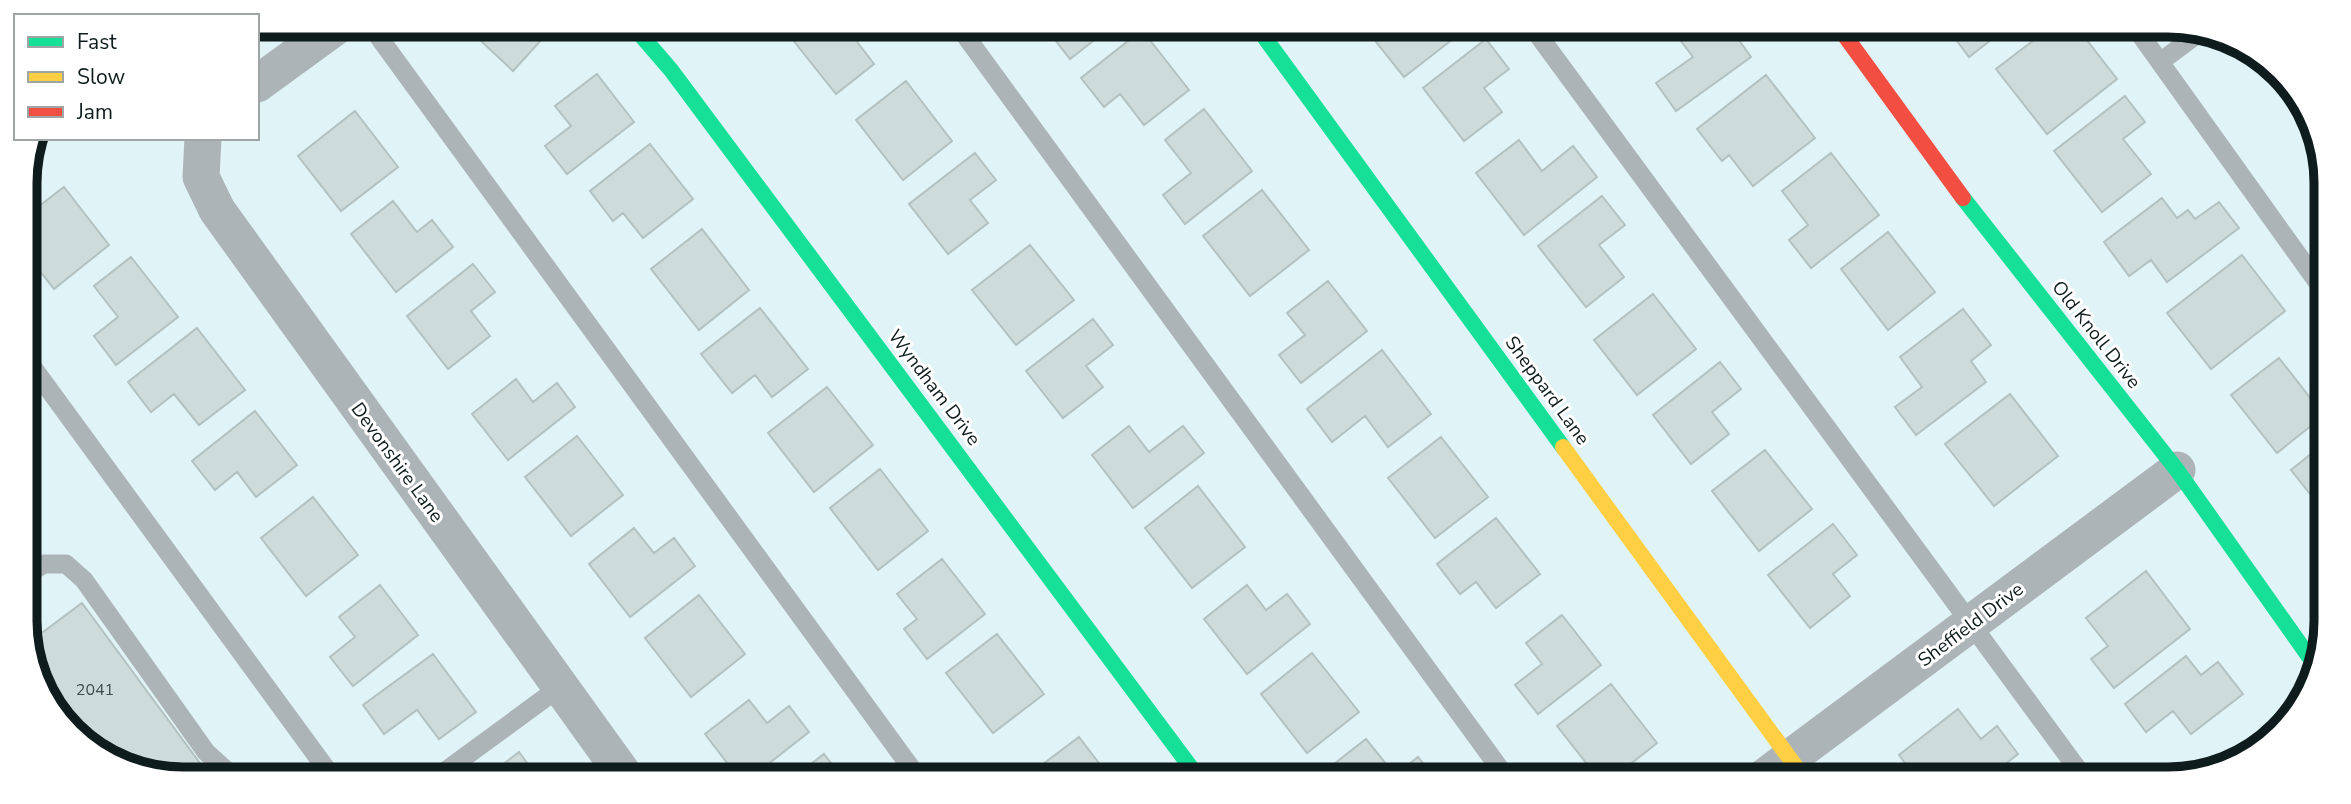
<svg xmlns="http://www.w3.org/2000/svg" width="2351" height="804" viewBox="0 0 2351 804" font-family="'Nunito Sans',sans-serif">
	<rect width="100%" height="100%" fill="#e0f3f6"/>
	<path fill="#cddcdb" stroke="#b3c1c1" stroke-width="2" d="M 464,25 L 554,26 L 513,71 Z
		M 811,26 L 870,26 L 855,39 L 874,64 L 836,94 L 793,40 Z
		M 1045,27 L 1111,27 L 1070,59 Z
		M 1365,28 L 1467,28 L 1404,77 Z
		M 1678,29 L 1731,29 L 1751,57 L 1676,111 L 1656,83 L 1693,57 L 1674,32 Z
		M 1948,29 L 2005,29 L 1969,57 Z
		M 1142,30 L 1189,90 L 1144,125 L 1120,94 L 1104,107 L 1081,78 Z
		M 2047,30 L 2079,30 L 2117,79 L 2047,134 L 1996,69 Z
		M 1486,39 L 1509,69 L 1484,88 L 1502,112 L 1464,141 L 1423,88 Z
		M 597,74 L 634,122 L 567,174 L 545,146 L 571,126 L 555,106 Z
		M 1766,75 L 1815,138 L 1753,186 L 1729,155 L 1722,161 L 1697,129 Z
		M 906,81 L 952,141 L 903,180 L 856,120 Z
		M 2125,96 L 2145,122 L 2123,139 L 2151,174 L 2102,212 L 2054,151 Z
		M 2301,107 L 2324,152 L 2323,178 L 2319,179 Z
		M 1204,109 L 1252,171 L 1185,224 L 1163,195 L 1191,173 L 1165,140 Z
		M 355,111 L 398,167 L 341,211 L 298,156 Z
		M 1519,140 L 1542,171 L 1573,146 L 1597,177 L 1524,235 L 1476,173 Z
		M 650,144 L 693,199 L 643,238 L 623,213 L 613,221 L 590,191 Z
		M 975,153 L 996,180 L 970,200 L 988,223 L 948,254 L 909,204 Z
		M 1831,153 L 1879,215 L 1811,268 L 1789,240 L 1808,225 L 1782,191 Z
		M 64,187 L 109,245 L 54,289 L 25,252 L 25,217 Z
		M 1262,190 L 1309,250 L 1250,296 L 1203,236 Z
		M 1602,196 L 1625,225 L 1599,245 L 1624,277 L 1586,307 L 1538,246 Z
		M 2162,198 L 2177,218 L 2188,210 L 2195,219 L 2219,202 L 2239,228 L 2167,282 L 2151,260 L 2129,276 L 2104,242 Z
		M 393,201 L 417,232 L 432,220 L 453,247 L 396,292 L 351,234 Z
		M 702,229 L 749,290 L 699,330 L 651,269 Z
		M 1888,232 L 1935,292 L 1888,330 L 1841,269 Z
		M 1030,245 L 1074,300 L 1016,345 L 972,290 Z
		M 2242,255 L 2285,311 L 2211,369 L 2167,313 Z
		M 131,257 L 178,317 L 116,365 L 94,336 L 118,317 L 94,286 Z
		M 473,264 L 495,292 L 471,311 L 490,336 L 448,369 L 407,316 Z
		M 1328,281 L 1367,331 L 1301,383 L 1279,355 L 1305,335 L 1287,313 Z
		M 1653,294 L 1696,349 L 1637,395 L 1594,340 Z
		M 760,308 L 808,369 L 772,397 L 755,375 L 732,393 L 701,354 Z
		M 1963,309 L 1991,345 L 1971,361 L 1986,382 L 1916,435 L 1895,407 L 1922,387 L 1900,357 Z
		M 1093,319 L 1113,345 L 1086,366 L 1103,387 L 1063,418 L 1026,371 Z
		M 197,328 L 245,390 L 199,425 L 174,394 L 151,412 L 128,382 Z
		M 1382,350 L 1431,414 L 1388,447 L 1365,416 L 1332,442 L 1307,409 Z
		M 2279,358 L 2322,413 L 2322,417 L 2277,453 L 2231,395 Z
		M 1720,362 L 1741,389 L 1712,412 L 1729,434 L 1691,464 L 1653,415 Z
		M 516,379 L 533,402 L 557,383 L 575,407 L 508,460 L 472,414 Z
		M 827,387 L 873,445 L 814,492 L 768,433 Z
		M 2010,394 L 2058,456 L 1994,506 L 1945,444 Z
		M 255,411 L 297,465 L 256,497 L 237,472 L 215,490 L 192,461 Z
		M 1129,426 L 1149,452 L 1183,426 L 1204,453 L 1133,508 L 1092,455 Z
		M 577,436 L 623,495 L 571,536 L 525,477 Z
		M 1441,437 L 1488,497 L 1435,538 L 1388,478 Z
		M 2322,445 L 2322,509 L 2291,470 Z
		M 1765,450 L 1812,509 L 1759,551 L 1712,491 Z
		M 880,469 L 928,531 L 878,570 L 830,508 Z
		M 1198,486 L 1245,547 L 1192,588 L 1145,528 Z
		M 313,497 L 358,555 L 306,596 L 261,538 Z
		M 1496,518 L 1540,574 L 1496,608 L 1476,582 L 1460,594 L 1437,564 Z
		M 1833,524 L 1857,555 L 1833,574 L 1850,596 L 1810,628 L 1768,575 Z
		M 634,528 L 654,553 L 674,538 L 695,566 L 630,617 L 589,564 Z
		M 942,559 L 985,614 L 927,659 L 904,629 L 917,619 L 897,594 Z
		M 2146,571 L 2190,629 L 2114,688 L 2091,659 L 2108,646 L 2086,618 Z
		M 380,585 L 418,635 L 353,686 L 330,657 L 355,637 L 339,617 Z
		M 1247,585 L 1266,610 L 1287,594 L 1310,624 L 1247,674 L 1204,619 Z
		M 699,595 L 745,654 L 691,697 L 645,638 Z
		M 82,603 L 208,774 L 141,774 L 64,726 L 27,652 L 27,644 Z
		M 1562,615 L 1601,665 L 1538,714 L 1515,685 L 1542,664 L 1526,643 Z
		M 997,634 L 1044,694 L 993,733 L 946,673 Z
		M 1312,653 L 1359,712 L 1307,753 L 1261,694 Z
		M 433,654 L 476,712 L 439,739 L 417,710 L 384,734 L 363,705 Z
		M 2186,656 L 2201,675 L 2218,662 L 2243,694 L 2191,734 L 2173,711 L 2146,732 L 2125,704 Z
		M 1611,684 L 1657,743 L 1613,778 L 1598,778 L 1557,726 Z
		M 749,700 L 767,723 L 789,706 L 809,732 L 753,776 L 737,776 L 705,734 Z
		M 1958,709 L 1981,739 L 1997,726 L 2018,754 L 1986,779 L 1917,779 L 1899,755 Z
		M 2271,729 L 2274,732 L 2265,747 L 2230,760 Z
		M 1079,737 L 1108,775 L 1106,776 L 1027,776 Z
		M 1366,739 L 1395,775 L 1418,757 L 1434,777 L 1339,777 L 1330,767 Z
		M 519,752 L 536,775 L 489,775 Z
		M 824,754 L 841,776 L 795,776 Z"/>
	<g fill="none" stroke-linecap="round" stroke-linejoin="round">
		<path stroke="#adb4b8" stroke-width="19" d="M 370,25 L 917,776
			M 959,27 L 1506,777
			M 1533,28 L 2085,779
			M 2137,30 L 2323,290
			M 2160,62 L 2203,30
			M 26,358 L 330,774
			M 27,574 L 44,564 L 66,564 L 84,580 L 206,752 L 227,771 L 236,774
			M 440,775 L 560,687"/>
		<path stroke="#adb4b8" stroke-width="37" d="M 257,84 L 338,25
			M 203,138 L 201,177 L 217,210 L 624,775
			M 1763,778 L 2177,470"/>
		<path stroke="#16e098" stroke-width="16" d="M 633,26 L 671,70 L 1198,777
			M 1257,27 L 1563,447
			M 1963,198 L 2177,470 L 2317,668"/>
		<path stroke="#ffcf43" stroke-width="16" d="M 1563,447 L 1804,778"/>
		<path stroke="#f24e42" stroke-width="16" d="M 1840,29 L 1963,198"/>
	</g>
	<g text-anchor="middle" stroke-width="6" stroke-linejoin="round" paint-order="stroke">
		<g font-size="16" fill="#404d4e">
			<text x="95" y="695">2041</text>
		</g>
		<g font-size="19" fill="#0f1c1e" stroke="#fff">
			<text transform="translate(2097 334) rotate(52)" y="7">Old Knoll Drive</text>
			<text transform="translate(935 387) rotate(53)" y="7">Wyndham Drive</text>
			<text transform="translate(1548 390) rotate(54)" y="7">Sheppard Lane</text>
			<text transform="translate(398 462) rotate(54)" y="7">Devonshire Lane</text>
			<text transform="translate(1970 624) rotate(-37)" y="7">Sheffield Drive</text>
		</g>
	</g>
	<path d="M0 0H2351V804H0ZM183 37H2168A146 146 0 0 1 2314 183V621A146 146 0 0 1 2168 767H183A146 146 0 0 1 37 621V183A146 146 0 0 1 183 37Z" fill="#fff" fill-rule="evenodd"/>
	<path fill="none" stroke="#0f1c1e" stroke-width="9" d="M183 37H2168A146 146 0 0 1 2314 183V621A146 146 0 0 1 2168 767H183A146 146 0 0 1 37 621V183A146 146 0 0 1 183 37Z"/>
	<rect x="14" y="14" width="245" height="126" fill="#ffffff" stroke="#9fa4a5" stroke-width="2"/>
	<rect x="28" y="37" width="35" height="10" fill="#16e098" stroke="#9fa4a5" stroke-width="2"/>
	<text x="77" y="49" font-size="21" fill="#0f1c1e">Fast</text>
	<rect x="28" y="72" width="35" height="10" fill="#ffcf43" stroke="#9fa4a5" stroke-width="2"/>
	<text x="77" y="84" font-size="21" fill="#0f1c1e">Slow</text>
	<rect x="28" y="107" width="35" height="10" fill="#f24e42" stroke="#9fa4a5" stroke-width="2"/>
	<text x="77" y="119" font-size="21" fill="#0f1c1e">Jam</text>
</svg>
